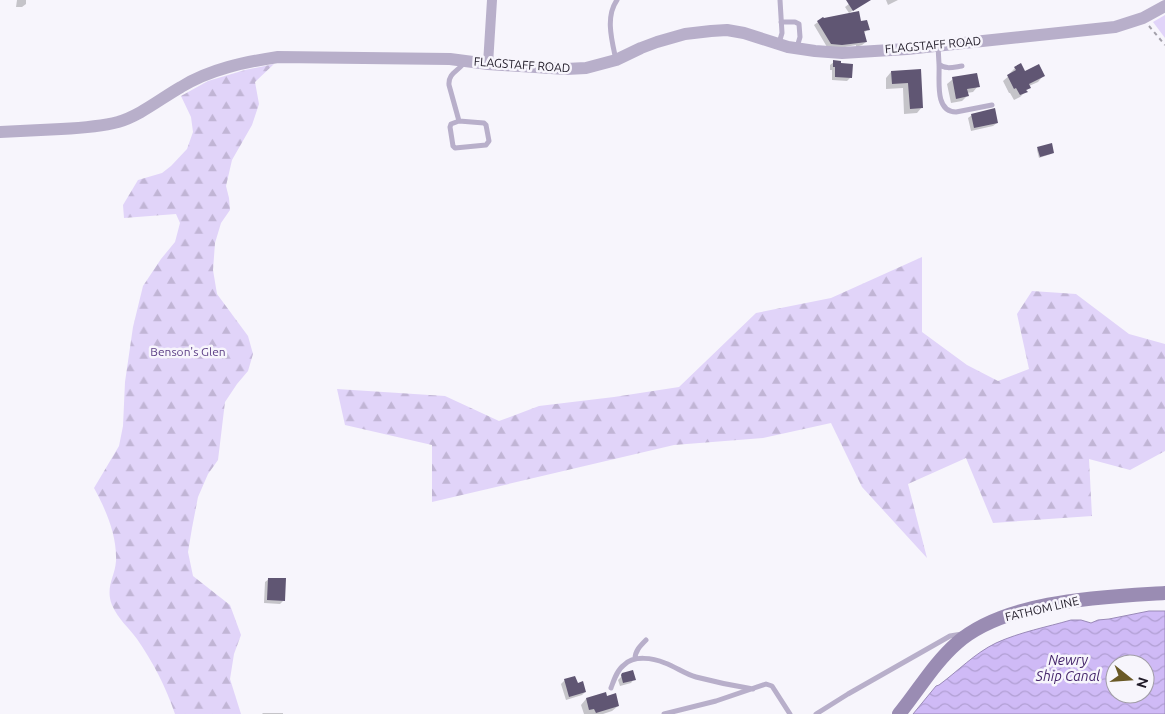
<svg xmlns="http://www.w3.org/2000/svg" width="1165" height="714" viewBox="0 0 1165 714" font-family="Ubuntu,sans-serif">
	<defs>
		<pattern id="forest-firs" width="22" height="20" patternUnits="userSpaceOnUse" patternTransform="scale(1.25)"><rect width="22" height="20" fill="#e1d4f9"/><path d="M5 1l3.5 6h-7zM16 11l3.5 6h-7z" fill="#c1b5d5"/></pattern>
		<pattern id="water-waves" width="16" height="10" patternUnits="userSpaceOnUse" patternTransform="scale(1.25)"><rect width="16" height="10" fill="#cfbaf6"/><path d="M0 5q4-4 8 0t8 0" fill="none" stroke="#b19fd3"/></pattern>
	</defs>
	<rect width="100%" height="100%" fill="#f7f5fc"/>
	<path fill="url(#forest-firs)" d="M 274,64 L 255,82 L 259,104 L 252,125 L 232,160 L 226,186 L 229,198 L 230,210 L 221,223 L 215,243 L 213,270 L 217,294 L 248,336 L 253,354 L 248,371 L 237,384 L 225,402 L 218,460 L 208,474 L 198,497 L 192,528 L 188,552 L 193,576 L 230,605 L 241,635 L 234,654 L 230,679 L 241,714 L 175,714 C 166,687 153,662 137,639 C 129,628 118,619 112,605 C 105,587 115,577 116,561 C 117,535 106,510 94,488 L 119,446 L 123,426 L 125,382 L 133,327 L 143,286 L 161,259 L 175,242 L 180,223 L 176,214 L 124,218 L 123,205 L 138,180 L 162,173 L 171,166 L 187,149 L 193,132 L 191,117 L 181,96 L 208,81 L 245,70 Z
		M 922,257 L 922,332 L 967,365 L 998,381 L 1029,369 L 1017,314 L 1032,291 L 1076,294 L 1129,334 L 1165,344 L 1165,451 L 1130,470 L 1089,459 L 1092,516 L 993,523 L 966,458 L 908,484 L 927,558 L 862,487 L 831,423 L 763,438 L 674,445 L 432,502 L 432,445 L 345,425 L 337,389 L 445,396 L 499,421 L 539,406 L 614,397 L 679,387 L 756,313 L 831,298 Z"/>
	<path fill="#e1d4f9" d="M 1165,15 L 1165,38 L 1153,22 Z"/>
	<path fill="url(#water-waves)" stroke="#9a8ab8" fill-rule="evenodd" d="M 1149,611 L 1165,611 L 1165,714 L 913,714 L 936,686 L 939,685 C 958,671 975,653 996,643 C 1020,632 1047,627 1071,620 L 1081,620 L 1091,623 L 1098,620 L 1109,619 ZM 1115,664 L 1145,664 L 1145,694 L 1115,694 Z"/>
	<path fill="#0003" d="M 17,0 L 26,0 L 26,4 L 22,7 L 16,7 Z
		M 854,0 L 862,0 L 864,3 L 849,13 L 845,7 Z
		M 886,0 L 898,0 L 888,5 Z
		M 818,22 L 860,23 L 868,29 L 864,33 L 866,42 L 862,45 L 856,47 L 856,45 L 845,47 L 827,47 L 814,25 Z
		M 834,62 L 851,77 L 847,81 L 832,80 L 832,70 L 830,70 L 830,65 Z
		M 1020,65 L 1024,73 L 1043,76 L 1038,82 L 1029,86 L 1030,87 L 1020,97 L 1014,100 L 1010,93 L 1009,93 L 1003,81 L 1010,75 L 1009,74 L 1015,68 Z
		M 919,70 L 922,107 L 917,113 L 904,114 L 903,88 L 886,89 L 886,78 L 891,72 Z
		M 953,79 L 978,86 L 973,92 L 967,93 L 967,96 L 962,101 L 951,103 L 947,84 Z
		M 972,115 L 997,123 L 993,126 L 971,131 L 968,118 Z
		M 1038,148 L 1053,153 L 1051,154 L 1039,158 L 1037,150 Z
		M 269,579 L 283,601 L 280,604 L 264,603 L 265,582 Z
		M 623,675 L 634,679 L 631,683 L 620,686 L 618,680 Z
		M 565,680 L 577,685 L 585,692 L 582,695 L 566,700 L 561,684 Z
		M 606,697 L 618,706 L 612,711 L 603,714 L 584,714 L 581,705 L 586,699 Z
		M 263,713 L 283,713 L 283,714 L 262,714 Z"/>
	<path fill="#605673" d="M 846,0 L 871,0 L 853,11 Z
		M 859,11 L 861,21 L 867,20 L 870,30 L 864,31 L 867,42 L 842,45 L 831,44 L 817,21 L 823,17 L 824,18 Z
		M 833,60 L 841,61 L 841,63 L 853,64 L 852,78 L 835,77 L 835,67 L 833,67 Z
		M 1021,63 L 1025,71 L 1039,64 L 1045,76 L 1029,84 L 1031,88 L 1026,90 L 1028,92 L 1020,95 L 1016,88 L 1014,89 L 1007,75 L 1016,70 L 1014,67 Z
		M 921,69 L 923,108 L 910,109 L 908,83 L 892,84 L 891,71 Z
		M 977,73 L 980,87 L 967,89 L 969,96 L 956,99 L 952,77 Z
		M 995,108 L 998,123 L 974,128 L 971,114 Z
		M 1052,143 L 1054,153 L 1040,157 L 1037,147 Z
		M 268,578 L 286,578 L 285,601 L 267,600 Z
		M 633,670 L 636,680 L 623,683 L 621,675 L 622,673 Z
		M 575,676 L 578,683 L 583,681 L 586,692 L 569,697 L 564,679 Z
		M 606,692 L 607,696 L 616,693 L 619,706 L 596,713 L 594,709 L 589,710 L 586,698 Z"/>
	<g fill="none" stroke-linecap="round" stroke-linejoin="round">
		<path stroke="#a3a0aa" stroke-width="2" stroke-dasharray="4 4" stroke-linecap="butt" d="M 1149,26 L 1165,45"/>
		<path stroke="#b8afca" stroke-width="5" d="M 781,22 L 795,22 L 799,24 L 800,37 L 797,47
			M 779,43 L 782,33 L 780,0
			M 938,46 L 939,64 C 945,70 954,67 962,66
			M 616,60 C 612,41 605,17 617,0
			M 939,64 C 940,79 934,112 956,112 L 992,105
			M 459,121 L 451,124 L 450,127 L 453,146 L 455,148 L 486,145 L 489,141 L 486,125 L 484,123 L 459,121 L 449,85 C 448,72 460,71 465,61
			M 635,659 C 635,651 640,646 646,640
			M 611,688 C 614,680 617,670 624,665 C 634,655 653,658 665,663 C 676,667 685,674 696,677 C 715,682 734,686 753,689
			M 664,714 L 716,701 L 766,684 L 772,686 L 790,714
			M 816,714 L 848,694 L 950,636 L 962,634"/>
		<path stroke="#b8afca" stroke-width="10" d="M 488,64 L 492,0"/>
		<path stroke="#b8afca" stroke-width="12" d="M 0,132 C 20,131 41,130 61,129 C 80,128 99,127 118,122 C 141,115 160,99 181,87 C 210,69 245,62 278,57 L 450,59 L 488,64 L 566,69 L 586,68 L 616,60 L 641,48 L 657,42 L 685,34 L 711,31 L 727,30 L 744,33 L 788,47 L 815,51 L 842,53 L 907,49 L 1115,27 L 1143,18 L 1165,6"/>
		<path stroke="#9a8cb3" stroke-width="14" d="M 899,714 C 918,691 934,663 957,643 C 1006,600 1102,597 1165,593"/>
	</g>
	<g text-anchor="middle" stroke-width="5" stroke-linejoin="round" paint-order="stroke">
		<g font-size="12" fill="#1f1a27" stroke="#f7f5fc">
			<text transform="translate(933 45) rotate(-5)" y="4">FLAGSTAFF ROAD</text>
			<text transform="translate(522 65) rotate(4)" y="4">FLAGSTAFF ROAD</text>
			<text transform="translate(1042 609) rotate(-13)" y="4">FATHOM LINE</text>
		</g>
		<g font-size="12" fill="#5b3e85" stroke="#f7f5fc">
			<text x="188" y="356">Benson's Glen</text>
		</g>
		<g font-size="14" font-style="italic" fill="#45266b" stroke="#f7f5fc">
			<text x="1068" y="665">Newry<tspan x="1068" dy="16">Ship Canal</tspan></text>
		</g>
	</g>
	<g transform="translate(1130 679) rotate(107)"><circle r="24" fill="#f7f5fc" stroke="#a19da7"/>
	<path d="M0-4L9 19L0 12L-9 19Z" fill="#6a5926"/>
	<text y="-8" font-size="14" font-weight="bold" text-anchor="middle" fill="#1f1a27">N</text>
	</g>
</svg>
